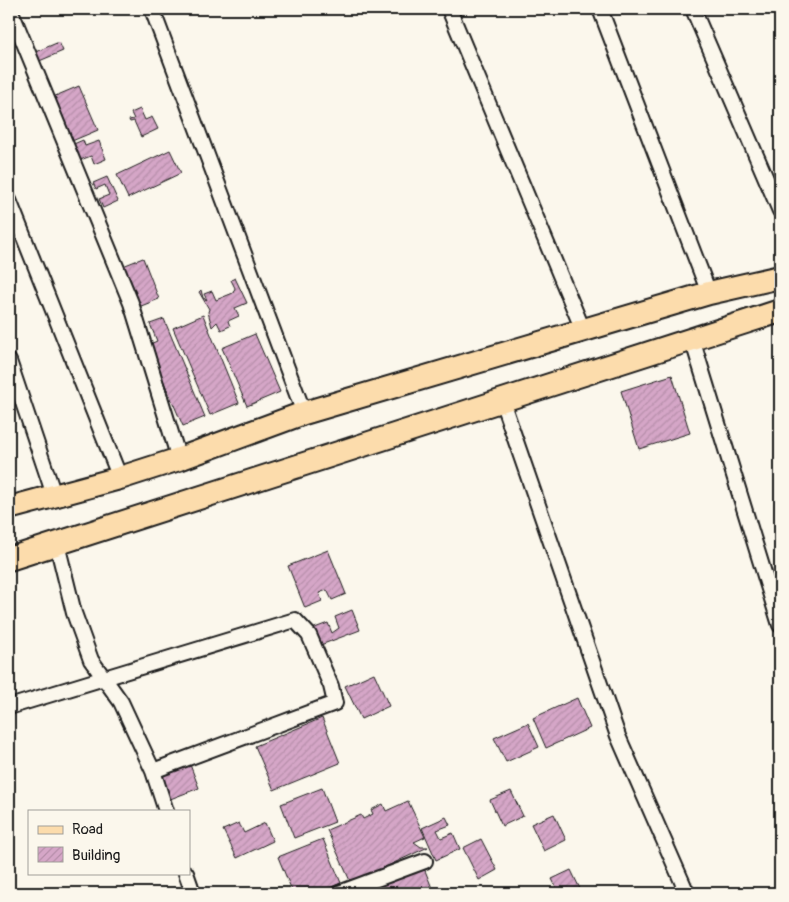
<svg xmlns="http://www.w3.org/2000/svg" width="789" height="902" viewBox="0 0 789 902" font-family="Pangolin,sans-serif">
	<defs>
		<pattern id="building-hatch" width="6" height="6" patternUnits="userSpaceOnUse" patternTransform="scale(1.25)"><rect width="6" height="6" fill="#d5a6c7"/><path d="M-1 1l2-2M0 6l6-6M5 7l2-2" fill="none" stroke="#b68eaa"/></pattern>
	</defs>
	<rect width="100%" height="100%" fill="#fbf7ec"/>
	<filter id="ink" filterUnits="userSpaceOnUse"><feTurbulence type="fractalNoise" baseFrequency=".02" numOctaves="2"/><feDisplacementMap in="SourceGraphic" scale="10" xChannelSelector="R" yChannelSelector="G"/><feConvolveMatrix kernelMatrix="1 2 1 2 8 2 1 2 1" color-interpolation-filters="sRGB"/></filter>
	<g filter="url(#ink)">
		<path fill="url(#building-hatch)" stroke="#1c1c1c" d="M 59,42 L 63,51 L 37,62 L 33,53 Z
			M 79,86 L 98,130 L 72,141 L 69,135 L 64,137 L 53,97 Z
			M 140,109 L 145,120 L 152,117 L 158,129 L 141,137 L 134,121 L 130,122 L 129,120 L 134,119 L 131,113 Z
			M 83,140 L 85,146 L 99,141 L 106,159 L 94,164 L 91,156 L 75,162 L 69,146 Z
			M 170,150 L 181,173 L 128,198 L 117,175 Z
			M 107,177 L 118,201 L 103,208 L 99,199 L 109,195 L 105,185 L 96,189 L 93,183 Z
			M 143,258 L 159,299 L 136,308 L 123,266 Z
			M 235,278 L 247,303 L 235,308 L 239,316 L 228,321 L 230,326 L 221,330 L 217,322 L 212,327 L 208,312 L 209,309 L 199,292 L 201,290 L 203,298 L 207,300 L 204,294 L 212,291 L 216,300 L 233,293 L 235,288 L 231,280 Z
			M 203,315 L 239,403 L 210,415 L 173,328 Z
			M 164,319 L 205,417 L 183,426 L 148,345 L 157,341 L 150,324 Z
			M 255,334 L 280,392 L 247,406 L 222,348 Z
			M 672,375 L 690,433 L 639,449 L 621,391 Z
			M 328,550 L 346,594 L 332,600 L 327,590 L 319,593 L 322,601 L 305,608 L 288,566 Z
			M 352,610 L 360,630 L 318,646 L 312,629 L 328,623 L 332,633 L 339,628 L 335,617 Z
			M 374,673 L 389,706 L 361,719 L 345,686 Z
			M 577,698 L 590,728 L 546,748 L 533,718 Z
			M 322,718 L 340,763 L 274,790 L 255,746 Z
			M 528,723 L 539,747 L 506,762 L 494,738 Z
			M 189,762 L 199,788 L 165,801 L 155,775 Z
			M 322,788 L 335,822 L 294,838 L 281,804 Z
			M 511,791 L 523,816 L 502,826 L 490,800 Z
			M 408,801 L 425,837 L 414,842 L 421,847 L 428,847 L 351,883 L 327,830 L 361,815 L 363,819 L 373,814 L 371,810 L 383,804 L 386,811 Z
			M 554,814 L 566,840 L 544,851 L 531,824 Z
			M 446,817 L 450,825 L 437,830 L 441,838 L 453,833 L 460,849 L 436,860 L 422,828 Z
			M 239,823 L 244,833 L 265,823 L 273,841 L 237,858 L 223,830 Z
			M 323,839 L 341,883 L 317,893 L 293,893 L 278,857 Z
			M 481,839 L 497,870 L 479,880 L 463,848 Z
			M 424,868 L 434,893 L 358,893 Z
			M 571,870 L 582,893 L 559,893 L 552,879 Z"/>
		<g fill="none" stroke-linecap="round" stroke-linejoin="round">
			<defs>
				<path id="minor" d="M 10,9 L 131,303 L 179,459
					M 152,9 L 304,413
					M 449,9 L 583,330
					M 600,9 L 709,293
					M 693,9 L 780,211
					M 9,200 L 120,478
					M 692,339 L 780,625
					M 9,361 L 54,495
					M 502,401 L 618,736 L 687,893
					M 57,544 L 74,613 L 91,660 L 121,702 L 153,771 L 166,811
					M 9,707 L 295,620 L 309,635 L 331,686 L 335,703 L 153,771
					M 186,873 L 193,893
					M 339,893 L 425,861"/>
				<path id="primary" d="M 9,508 L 120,478 L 179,459 L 304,413 L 709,293 L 780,277
					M 9,559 L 780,311"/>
			</defs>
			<use href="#minor" stroke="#1c1c1c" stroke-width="18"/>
			<use href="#primary" stroke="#1c1c1c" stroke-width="26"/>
			<use href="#minor" stroke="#fbf7ec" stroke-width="14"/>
			<use href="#primary" stroke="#fcdcac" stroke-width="22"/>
		</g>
	</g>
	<rect width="789" height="902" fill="none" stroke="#fbf7ec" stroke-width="30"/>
	<rect x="15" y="15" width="759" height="872" fill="none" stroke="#1c1c1c" stroke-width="2" filter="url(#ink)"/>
	<rect x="28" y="810" width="162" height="65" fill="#fbf7ec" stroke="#a29f99"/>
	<rect x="38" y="826" width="25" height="8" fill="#fcdcac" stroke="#a29f99"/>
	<text x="72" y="834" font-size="15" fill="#1c1c1c">Road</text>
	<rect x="38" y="847" width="25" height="15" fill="url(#building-hatch)" stroke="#a29f99"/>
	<text x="72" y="860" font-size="15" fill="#1c1c1c">Building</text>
</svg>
